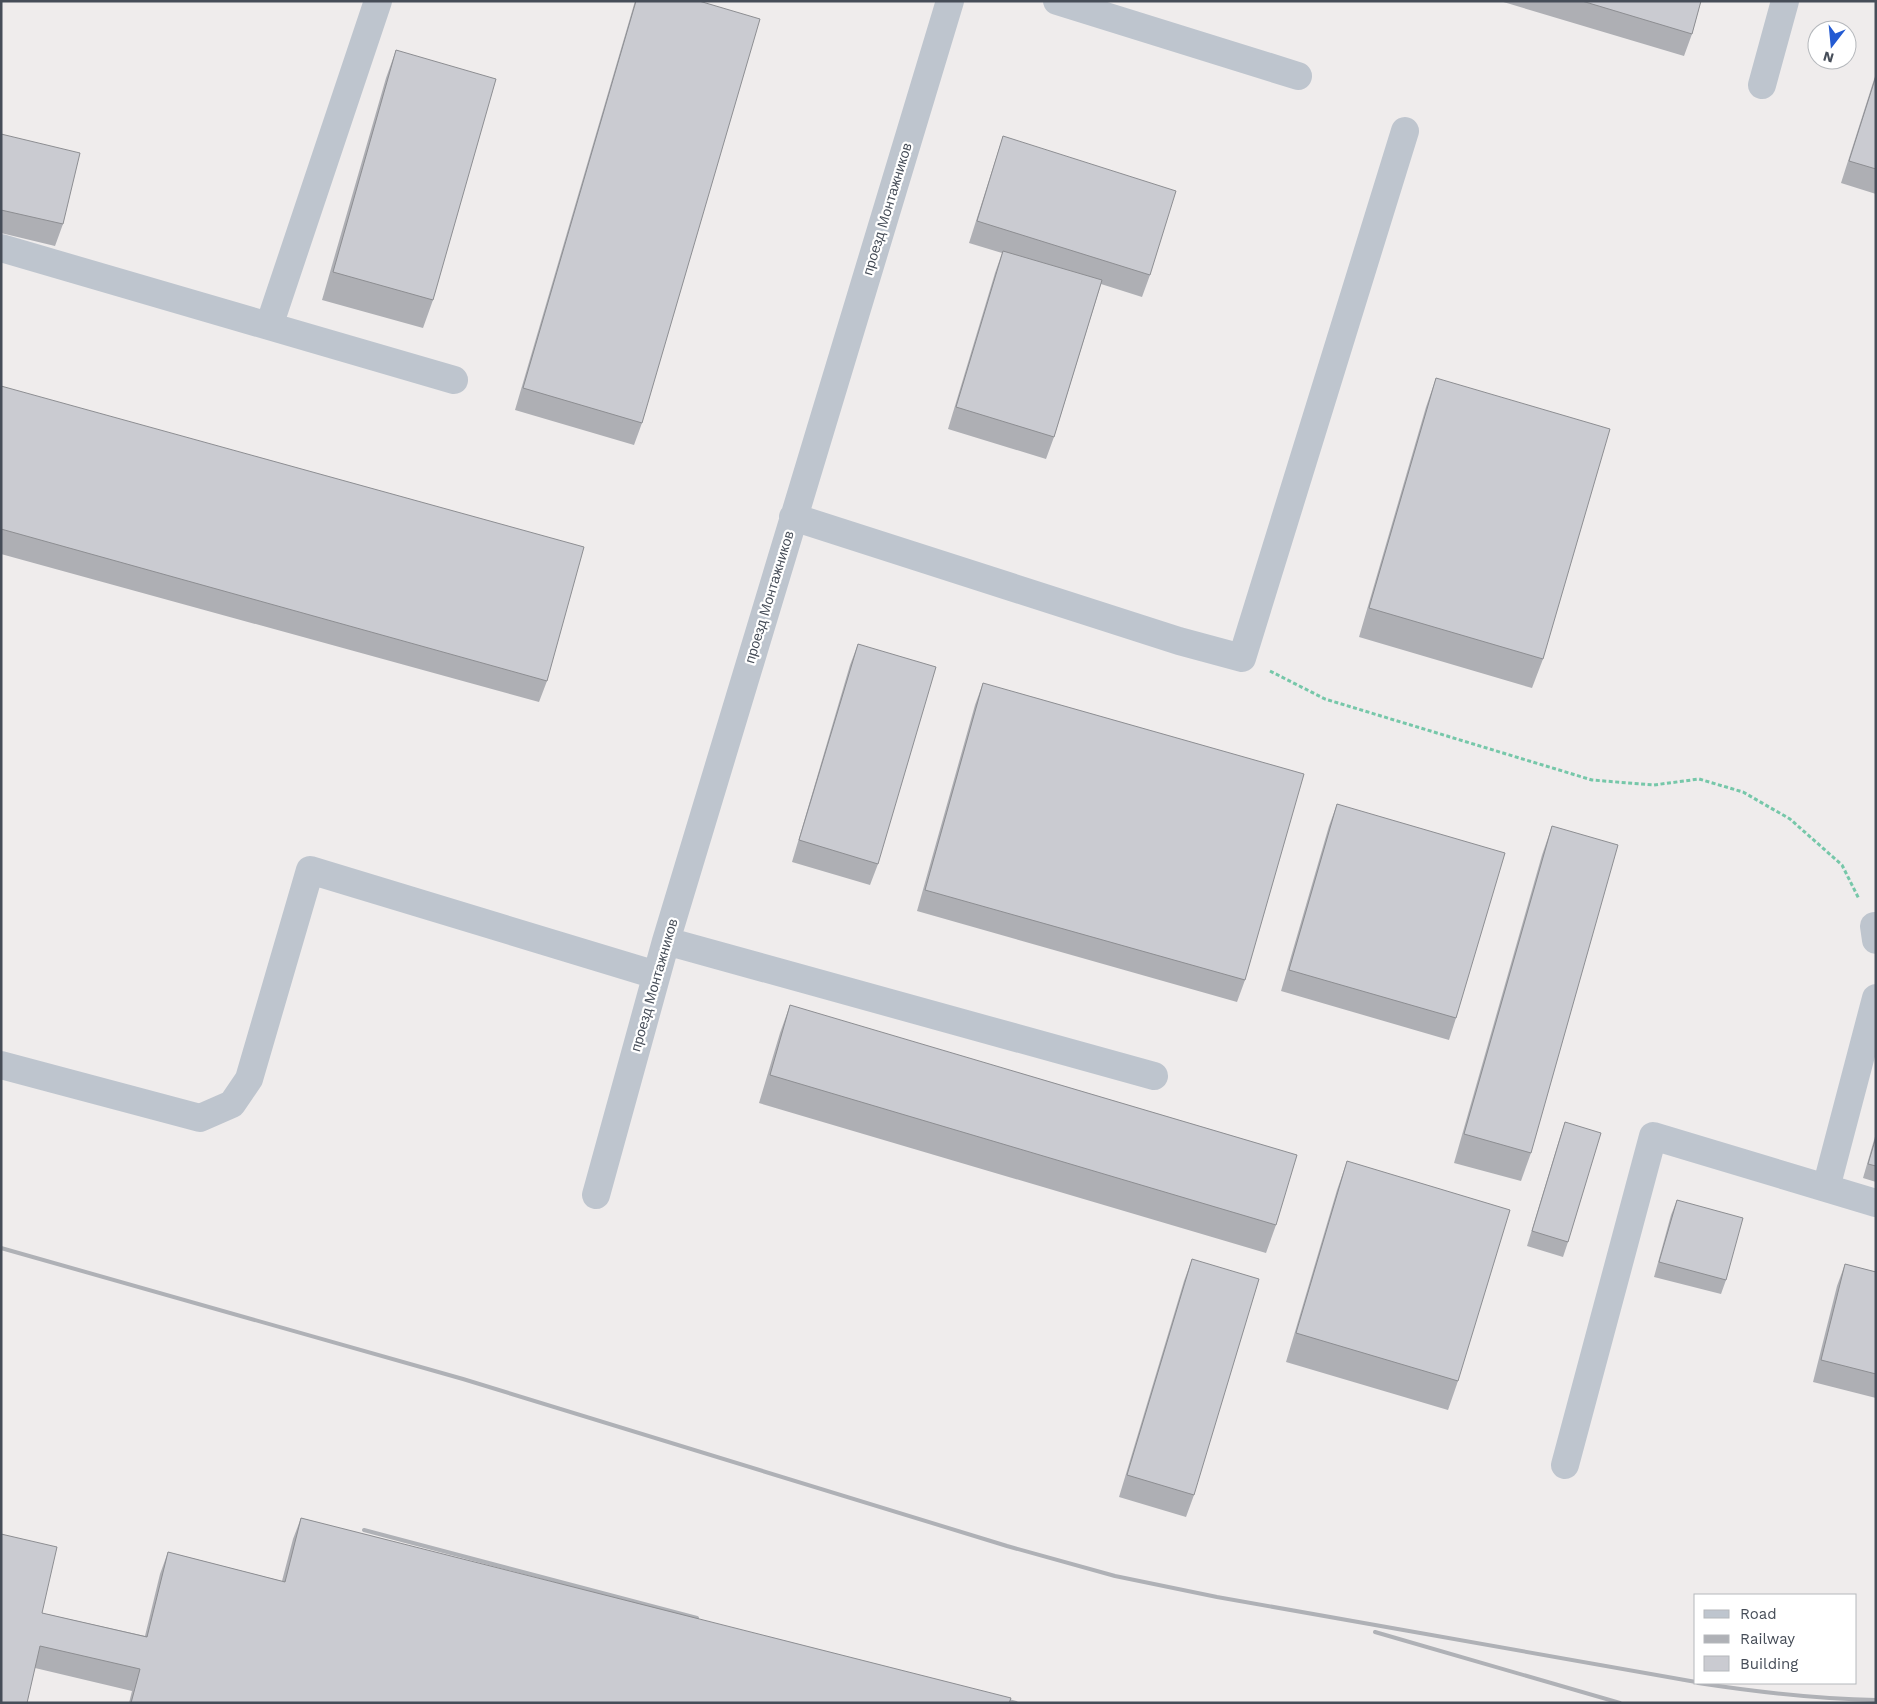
<svg xmlns="http://www.w3.org/2000/svg" width="1877" height="1704" viewBox="0 0 1877 1704" font-family="'Work Sans',sans-serif">
	<rect width="100%" height="100%" fill="#efecec"/>
	<g fill="none" stroke-linecap="round" stroke-linejoin="round">
		<path stroke="#76c7a9" stroke-width="3" stroke-dasharray="4 2.5" stroke-linecap="butt" d="M 1270,671 L 1325,699 L 1592,780 L 1654,785 L 1699,779 L 1743,792 L 1790,819 L 1842,865 L 1859,899"/>
		<path stroke="#bec5ce" stroke-width="28" d="M 1057,1 L 1298,76
			M 1762,85 L 1785,1
			M 1,248 L 454,380
			M 269,326 L 378,1
			M 793,517 L 1179,641 L 1242,658 L 1405,131
			M 1874,926 L 1876,940
			M 666,941 L 1154,1076
			M 1,1065 L 200,1118 L 232,1104 L 249,1079 L 310,870 L 656,975
			M 1826,1188 L 1876,998
			M 596,1195 L 666,941 L 950,1
			M 1565,1465 L 1653,1136 L 1876,1203"/>
		<path stroke="#afb1b6" stroke-width="4" d="M 1,1248 L 463,1379 L 1007,1546 L 1115,1576 L 1217,1597 L 1696,1682
			M 364,1530 L 697,1618
			M 1375,1632 L 1620,1703
			M 1698,1683 C 1757,1692 1816,1699 1876,1700
			M 997,1698 L 1016,1703"/>
	</g>
	<path fill="#aeafb4" d="M 635,1 L 699,1 L 642,423 L 634,445 L 515,410 Z
		M 1500,1 L 1701,1 L 1692,34 L 1684,56 Z
		M 396,50 L 433,300 L 423,328 L 322,300 L 386,78 Z
		M 1876,73 L 1876,194 L 1841,183 Z
		M 1,134 L 63,224 L 55,246 L 1,233 Z
		M 1003,136 L 1150,275 L 1142,297 L 1101,284 L 1054,437 L 1046,459 L 948,429 L 995,273 L 1002,253 L 969,243 L 996,158 Z
		M 1436,378 L 1543,659 L 1532,688 L 1359,637 L 1426,407 Z
		M 1,386 L 547,681 L 539,702 L 1,554 Z
		M 858,644 L 878,864 L 870,885 L 792,862 L 850,665 Z
		M 983,683 L 1245,980 L 1237,1002 L 917,911 L 975,705 Z
		M 1337,804 L 1456,1018 L 1449,1040 L 1281,991 L 1329,826 Z
		M 1552,826 L 1531,1153 L 1521,1181 L 1454,1163 L 1542,855 Z
		M 790,1005 L 1276,1225 L 1266,1253 L 759,1103 L 780,1033 Z
		M 1565,1122 L 1568,1242 L 1563,1257 L 1527,1246 L 1560,1137 Z
		M 1876,1133 L 1876,1182 L 1863,1178 Z
		M 1347,1161 L 1458,1381 L 1448,1410 L 1286,1362 L 1337,1190 Z
		M 1677,1200 L 1726,1280 L 1721,1294 L 1654,1277 L 1671,1215 Z
		M 1192,1259 L 1194,1495 L 1186,1517 L 1119,1497 L 1184,1281 Z
		M 1845,1264 L 1876,1272 L 1876,1398 L 1813,1382 L 1837,1286 Z
		M 301,1518 L 1009,1703 L 129,1703 L 132,1691 L 35,1668 L 42,1613 L 145,1636 L 160,1574 L 168,1552 L 282,1581 L 293,1539 Z"/>
	<path fill="#cacbd1" stroke="#8d8e92" d="M 636,1 L 699,1 L 760,19 L 642,423 L 523,388 Z
		M 1582,1 L 1701,1 L 1692,34 Z
		M 396,50 L 496,79 L 433,300 L 333,272 Z
		M 1876,76 L 1876,169 L 1849,161 Z
		M 1,134 L 80,153 L 63,224 L 1,210 Z
		M 1003,136 L 1176,191 L 1150,275 L 977,221 Z
		M 1003,251 L 1102,280 L 1054,437 L 956,407 Z
		M 1436,378 L 1610,429 L 1543,659 L 1369,608 Z
		M 1,386 L 584,547 L 547,681 L 1,529 Z
		M 858,644 L 936,667 L 878,864 L 799,840 Z
		M 983,683 L 1304,774 L 1245,980 L 925,890 Z
		M 1337,804 L 1505,853 L 1456,1018 L 1289,970 Z
		M 1552,826 L 1618,845 L 1531,1153 L 1464,1134 Z
		M 790,1005 L 1297,1155 L 1276,1225 L 770,1075 Z
		M 1565,1122 L 1601,1133 L 1568,1242 L 1532,1231 Z
		M 1876,1137 L 1876,1166 L 1868,1164 Z
		M 1347,1161 L 1510,1210 L 1458,1381 L 1296,1333 Z
		M 1677,1200 L 1743,1218 L 1726,1280 L 1659,1262 Z
		M 1192,1259 L 1259,1279 L 1194,1495 L 1127,1475 Z
		M 1845,1264 L 1876,1272 L 1876,1374 L 1821,1360 Z
		M 301,1518 L 1011,1698 L 1009,1703 L 131,1703 L 140,1669 L 40,1646 L 27,1703 L 1,1703 L 1,1534 L 57,1547 L 42,1613 L 147,1637 L 168,1552 L 285,1582 Z"/>
	<g text-anchor="middle" stroke-width="4.5" stroke-linejoin="round" paint-order="stroke">
		<g font-size="14" fill="#464d58" stroke="#fff">
			<text transform="translate(887 209) rotate(-73)" y="5">проезд Монтажников</text>
			<text transform="translate(769 597) rotate(-73)" y="5">проезд Монтажников</text>
			<text transform="translate(654 985) rotate(-74)" y="5">проезд Монтажников</text>
		</g>
	</g>
	<rect width="1877" height="1704" fill="none" stroke="#464d58" stroke-width="5"/>
	<rect x="1694" y="1594" width="162" height="90" fill="#ffffff" stroke="#b5b8bc"/>
	<rect x="1704" y="1610" width="25" height="8" fill="#bec5ce" stroke="#b5b8bc"/>
	<text x="1740" y="1619" font-size="15" fill="#464d58">Road</text>
	<rect x="1704" y="1635" width="25" height="8" fill="#afb1b6" stroke="#b5b8bc"/>
	<text x="1740" y="1644" font-size="15" fill="#464d58">Railway</text>
	<rect x="1704" y="1656" width="25" height="15" fill="#cacbd1" stroke="#b5b8bc"/>
	<text x="1740" y="1669" font-size="15" fill="#464d58">Building</text>
	<g transform="translate(1832 45) rotate(196)"><circle r="24" fill="#ffffff" stroke="#b5b8bc"/>
	<path d="M0-4L9 19L0 12L-9 19Z" fill="#235ad2"/>
	<text y="-8" font-size="14" font-weight="bold" text-anchor="middle" fill="#464d58">N</text>
	</g>
</svg>
